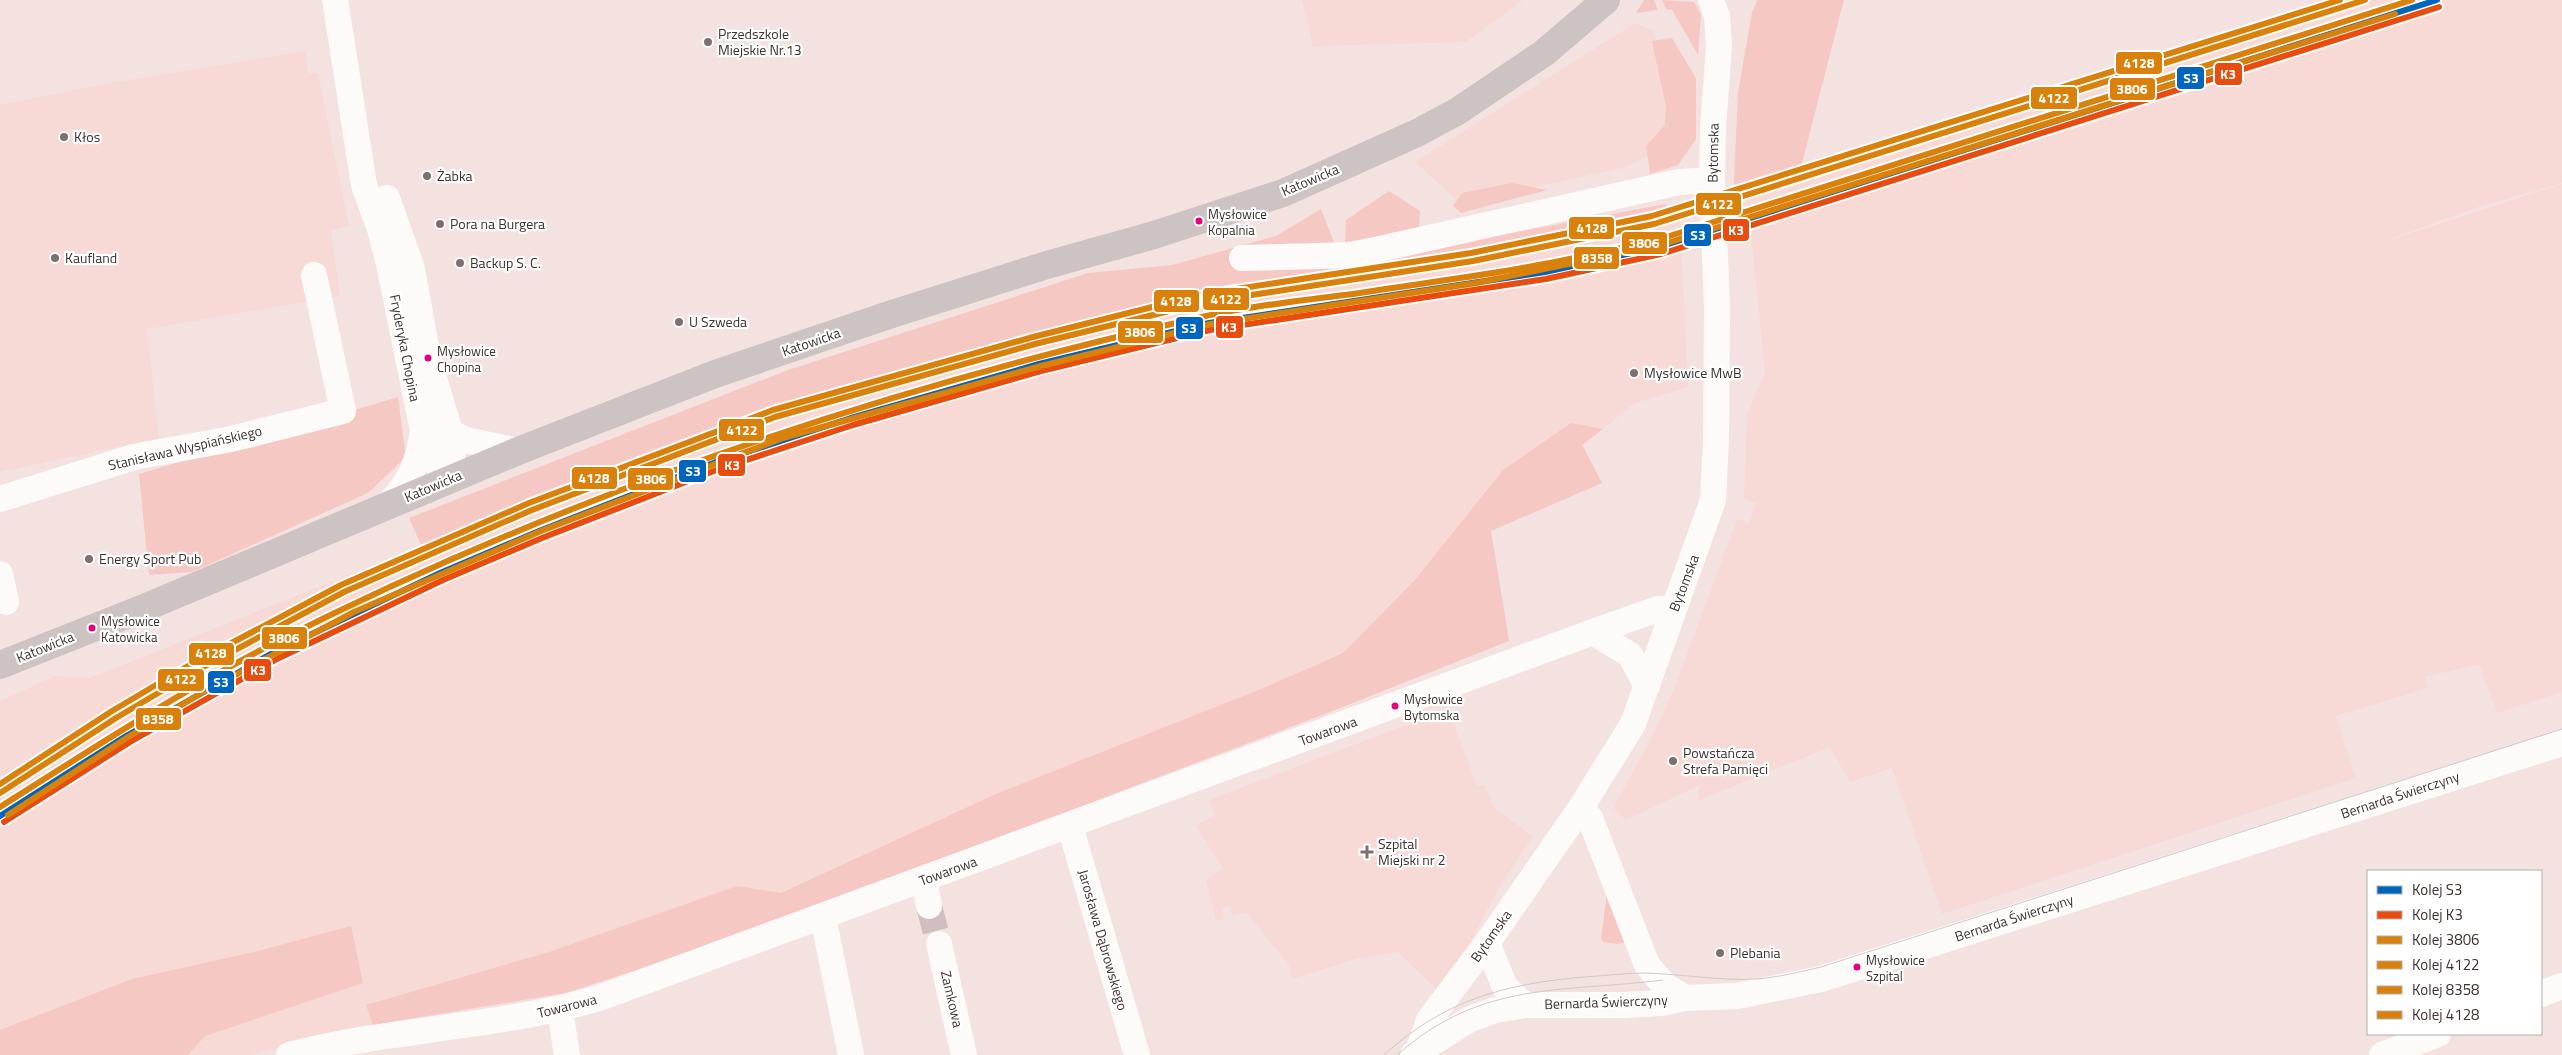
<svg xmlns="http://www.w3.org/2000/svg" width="2562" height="1055" viewBox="0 0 2562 1055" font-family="'Titillium Web',sans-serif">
	<rect width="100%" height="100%" fill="#f4e2e1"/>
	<path fill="#f7d9d6" d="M 1302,0 L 1523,0 L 1466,42 L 1313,46 Z
		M 2342,0 L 2562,0 L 2562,183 L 2481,206 L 2365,248 L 2562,184 L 2562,692 L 2497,713 L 2479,664 L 2425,677 L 2428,688 L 2336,716 L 2356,778 L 1942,914 L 1892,768 L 1850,782 L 1830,747 L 1697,801 L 1700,785 L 1626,820 L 1613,808 L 1652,737 L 1675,687 L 1737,519 L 1749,523 L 1756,503 L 1744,499 L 1747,415 L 1765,372 L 1747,194 L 1799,175 Z
		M 1635,23 L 1654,31 L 1677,115 L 1656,151 L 1627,167 L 1460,203 L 1415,162 Z
		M 306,51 L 308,73 L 318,73 L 349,226 L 331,230 L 340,296 L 147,329 L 159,438 L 0,472 L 0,105 L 116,82 Z
		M 1680,217 L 1688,387 L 1635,403 L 1583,445 L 1602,483 L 1491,531 L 1509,641 L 1335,710 L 909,871 L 566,993 L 345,1029 L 252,1055 L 0,1055 L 0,701 L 55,676 L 90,678 L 762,411 L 1127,309 L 1345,275 Z
		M 1448,709 L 1477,786 L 1485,785 L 1494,808 L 1533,836 L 1498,889 L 1468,946 L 1436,989 L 1398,952 L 1356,959 L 1292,979 L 1289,965 L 1246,912 L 1232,916 L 1230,906 L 1221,909 L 1224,919 L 1216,920 L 1206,880 L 1223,868 L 1196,826 L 1215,815 L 1209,800 Z"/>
	<path fill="#f6c8c4" d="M 1644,0 L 1654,0 L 1658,10 L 1636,13 Z
		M 1662,0 L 1694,2 L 1701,14 L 1698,55 L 1672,10 L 1666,9 Z
		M 1757,0 L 1844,0 L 1799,175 L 1733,198 L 1738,93 L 1752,12 Z
		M 1672,38 L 1696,78 L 1696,139 L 1678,165 L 1650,174 L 1646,146 L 1665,125 L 1666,107 L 1652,41 Z
		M 1512,183 L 1547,190 L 1461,213 L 1453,206 L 1462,193 Z
		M 1389,191 L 1420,211 L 1419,230 L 1345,242 L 1346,220 Z
		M 1665,204 L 1680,217 L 1345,275 L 1127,309 L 762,411 L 421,545 L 409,518 L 788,370 L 1088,273 L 1172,265 L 1276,236 L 1321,209 L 1343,265 Z
		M 398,397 L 406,457 L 368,493 L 192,572 L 149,575 L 139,474 Z
		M 1571,423 L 1603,429 L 1582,445 L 1602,483 L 1491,531 L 1509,641 L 1335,710 L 737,937 L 566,993 L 373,1025 L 366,1005 L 549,952 L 737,886 L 781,893 L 996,794 L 1266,687 L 1343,653 L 1414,581 L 1503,470 Z
		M 1608,885 L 1629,942 L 1617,944 L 1603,942 L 1601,939 Z
		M 351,926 L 363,983 L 205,1036 L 188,1055 L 0,1055 L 0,1030 L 132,979 L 258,951 Z"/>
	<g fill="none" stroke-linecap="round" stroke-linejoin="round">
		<path stroke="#d0bfbe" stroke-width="26" stroke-dasharray="26 13" stroke-linecap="butt" d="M 929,906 L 939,944"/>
		<path stroke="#fdfbfa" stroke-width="26" d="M 335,0 L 364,185 L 380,229 L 389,264 L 423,431 L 445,482
			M 387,198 L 412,269 L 428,358 L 450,432 L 453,450 L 449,479
			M 1242,258 L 1353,255 L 1679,182 L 1712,180
			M 450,432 L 465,440 L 518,451
			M 0,499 L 134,457 L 231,439 L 343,411 L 314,275
			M 387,506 C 410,482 418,464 423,431
			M 0,574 L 6,602
			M 1593,632 L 1630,655 L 1647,686
			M 1580,809 L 1590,818 L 1647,965 L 1665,986 L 1685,998
			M 1070,826 L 1137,1055
			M 924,880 L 929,906
			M 823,917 L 851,1055
			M 1487,943 L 1505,987 L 1525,1005
			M 939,944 L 964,1055
			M 2541,994 L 2562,986
			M 560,1010 L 567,1055
			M 1418,1051 L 1429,1020 L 1487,943 L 1580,809 L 1633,724 L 1713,500 L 1716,440 L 1717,307 L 1712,180 L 1713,129 L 1719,46 L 1717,16 L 1711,0
			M 289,1055 C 392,1028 500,1028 602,997 L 1593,632 L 1658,609 L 1673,610
			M 1413,1055 L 1470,1019 L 1495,1010 L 1525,1005 L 1624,1005 L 1661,1003 L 1685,998 L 1737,996 L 1821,979 L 2562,743
			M 2382,1055 L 2438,1034"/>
		<path stroke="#cdc3c2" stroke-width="28" d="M 0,665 L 144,608 L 518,451 L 715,374 L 892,314 L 1047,265 L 1154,235 L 1283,193 L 1417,133 L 1458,111 L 1544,53 L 1606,0"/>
		<path stroke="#cfc9c9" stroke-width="1" d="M 1384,1055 C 1444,1000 1504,984 1584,977 C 1604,976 1624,973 1644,973 C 1682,974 1720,981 1757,979 C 1779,977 1800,972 1821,967 L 2562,729
			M 1397,1055 C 1482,980 1560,993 1663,980"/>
		<defs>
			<path id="rail-1" d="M 0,816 L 126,736 L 276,651 L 440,573 L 539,531 L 716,462 L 851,418 L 1039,364 L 1209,323 L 1545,272 L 1659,247 L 2437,0"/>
			<path id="rail-2" d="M 4,822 L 130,742 L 279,658 L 443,580 L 542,538 L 719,469 L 853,425 L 1041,371 L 1210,330 L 1546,279 L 1661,254 L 2439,7"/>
			<path id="rail-3" d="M 0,807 C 90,750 180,692 274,643 C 568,494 882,389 1202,317 C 1254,305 1308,300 1360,293 C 1421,283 1483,276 1544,264 C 1582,257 1620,248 1657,240 L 2412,0"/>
			<path id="rail-4" d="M 0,793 L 116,718 L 192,673 L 344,592 L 532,510 L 775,417 L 1035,344 L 1206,302 L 1473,261 L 1654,224 L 2365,0"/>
			<path id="rail-5" d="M 8,815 L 128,737 L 203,692 L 354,612 L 541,531 L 783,438 L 1041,366 L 1211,324 L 1476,283 L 1661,245 L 2395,14"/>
			<path id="rail-6" d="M 0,784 L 112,711 L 188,666 L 341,585 L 529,503 L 773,410 L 1033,337 L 1204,294 L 1471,253 L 1652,216 L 2340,0"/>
		</defs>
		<use href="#rail-1" stroke="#fff" stroke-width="10"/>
		<use href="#rail-2" stroke="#fff" stroke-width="10"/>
		<use href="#rail-3" stroke="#fff" stroke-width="10"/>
		<use href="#rail-4" stroke="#fff" stroke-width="10"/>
		<use href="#rail-5" stroke="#fff" stroke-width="10"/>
		<use href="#rail-6" stroke="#fff" stroke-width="10"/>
		<use href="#rail-1" stroke="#0065bd" stroke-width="6"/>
		<use href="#rail-2" stroke="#e84d0f" stroke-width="6"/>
		<use href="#rail-3" stroke="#d9810a" stroke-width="6"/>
		<use href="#rail-4" stroke="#d9810a" stroke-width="6"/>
		<use href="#rail-5" stroke="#d9810a" stroke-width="6"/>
		<use href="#rail-6" stroke="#d9810a" stroke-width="6"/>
	</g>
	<g fill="#7e706f" stroke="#fff" stroke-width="2">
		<circle cx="708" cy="42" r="5"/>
		<circle cx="64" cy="137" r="5"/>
		<circle cx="427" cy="176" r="5"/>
		<circle cx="440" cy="224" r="5"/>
		<circle cx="55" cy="258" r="5"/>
		<circle cx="460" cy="263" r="5"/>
		<circle cx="679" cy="322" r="5"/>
		<circle cx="1634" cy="373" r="5"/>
		<circle cx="89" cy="559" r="5"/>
		<circle cx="1673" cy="761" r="5"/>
		<path d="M1364.5 844.5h5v5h5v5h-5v5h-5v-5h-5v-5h5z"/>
		<circle cx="1720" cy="953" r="5"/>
	</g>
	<g fill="#e5007d" stroke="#fff" stroke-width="2">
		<circle cx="1199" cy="221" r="4.5"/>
		<circle cx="428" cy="358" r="4.5"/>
		<circle cx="92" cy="628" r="4.5"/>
		<circle cx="1395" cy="706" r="4.5"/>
		<circle cx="1857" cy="967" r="4.5"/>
	</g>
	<g text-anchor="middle" stroke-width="4.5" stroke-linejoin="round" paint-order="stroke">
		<g font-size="13" fill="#3f3231" stroke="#fff" text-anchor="start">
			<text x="1208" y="219">Mysłowice<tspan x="1208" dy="16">Kopalnia</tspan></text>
			<text x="437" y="356">Mysłowice<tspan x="437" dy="16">Chopina</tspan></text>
			<text x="101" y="626">Mysłowice<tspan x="101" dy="16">Katowicka</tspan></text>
			<text x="1404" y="704">Mysłowice<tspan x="1404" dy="16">Bytomska</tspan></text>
			<text x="1866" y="965">Mysłowice<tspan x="1866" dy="16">Szpital</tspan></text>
		</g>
		<g font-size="14" fill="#3f3231" stroke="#fff" text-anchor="start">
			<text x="718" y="39">Przedszkole<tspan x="718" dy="16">Miejskie Nr.13</tspan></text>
			<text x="74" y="142">Kłos</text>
			<text x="437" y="181">Żabka</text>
			<text x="450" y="229">Pora na Burgera</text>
			<text x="65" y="263">Kaufland</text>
			<text x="470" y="268">Backup S. C.</text>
			<text x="689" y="327">U Szweda</text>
			<text x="1644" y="378">Mysłowice MwB</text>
			<text x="99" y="564">Energy Sport Pub</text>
			<text x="1683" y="758">Powstańcza<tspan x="1683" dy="16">Strefa Pamięci</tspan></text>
			<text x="1378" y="849">Szpital<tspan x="1378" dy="16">Miejski nr 2</tspan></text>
			<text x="1730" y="958">Plebania</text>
		</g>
		<g font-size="14" fill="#3f3231" stroke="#fff">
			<text transform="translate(1713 153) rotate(-89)" y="5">Bytomska</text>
			<text transform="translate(1310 180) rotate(-23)" y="5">Katowicka</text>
			<text transform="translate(811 342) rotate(-19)" y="5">Katowicka</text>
			<text transform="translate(405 348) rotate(79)" y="5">Fryderyka Chopina</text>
			<text transform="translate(185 448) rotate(-13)" y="5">Stanisława Wyspiańskiego</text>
			<text transform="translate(433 486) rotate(-23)" y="5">Katowicka</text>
			<text transform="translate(1684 583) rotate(-69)" y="5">Bytomska</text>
			<text transform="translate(45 647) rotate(-22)" y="5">Katowicka</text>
			<text transform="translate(1328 731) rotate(-20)" y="5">Towarowa</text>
			<text transform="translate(2400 795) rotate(-18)" y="5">Bernarda Świerczyny</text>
			<text transform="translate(948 871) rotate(-20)" y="5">Towarowa</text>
			<text transform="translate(2014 918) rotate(-18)" y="5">Bernarda Świerczyny</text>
			<text transform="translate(1491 936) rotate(-55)" y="5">Bytomska</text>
			<text transform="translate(1103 940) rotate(74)" y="5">Jarosława Dąbrowskiego</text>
			<text transform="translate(952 999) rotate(77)" y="5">Zamkowa</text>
			<text transform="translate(1606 1002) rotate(-2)" y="5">Bernarda Świerczyny</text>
			<text transform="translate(567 1006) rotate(-14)" y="5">Towarowa</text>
		</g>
	</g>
	<g stroke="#fff" stroke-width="2">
		<rect x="2115" y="51" width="48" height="24" rx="5" fill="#d9810a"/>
		<rect x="2214" y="62" width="29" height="24" rx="5" fill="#e84d0f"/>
		<rect x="2176" y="66" width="29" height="24" rx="5" fill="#0065bd"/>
		<rect x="2109" y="77" width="47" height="24" rx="5" fill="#d9810a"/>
		<rect x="2030" y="86" width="48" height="24" rx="5" fill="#d9810a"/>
		<rect x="1695" y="192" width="47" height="24" rx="5" fill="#d9810a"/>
		<rect x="1568" y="216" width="47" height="24" rx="5" fill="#d9810a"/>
		<rect x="1722" y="218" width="28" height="24" rx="5" fill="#e84d0f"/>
		<rect x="1683" y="223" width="29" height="24" rx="5" fill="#0065bd"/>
		<rect x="1621" y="231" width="47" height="24" rx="5" fill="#d9810a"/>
		<rect x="1573" y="246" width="47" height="24" rx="5" fill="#d9810a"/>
		<rect x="1202" y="287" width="48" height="24" rx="5" fill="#d9810a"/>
		<rect x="1153" y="289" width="47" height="24" rx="5" fill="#d9810a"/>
		<rect x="1215" y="315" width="29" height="24" rx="5" fill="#e84d0f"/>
		<rect x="1175" y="316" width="29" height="24" rx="5" fill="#0065bd"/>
		<rect x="1117" y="320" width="47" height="24" rx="5" fill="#d9810a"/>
		<rect x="718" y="418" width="47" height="24" rx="5" fill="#d9810a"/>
		<rect x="717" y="453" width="29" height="24" rx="5" fill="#e84d0f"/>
		<rect x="678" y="459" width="29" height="24" rx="5" fill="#0065bd"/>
		<rect x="571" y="466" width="47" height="24" rx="5" fill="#d9810a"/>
		<rect x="627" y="467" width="47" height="24" rx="5" fill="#d9810a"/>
		<rect x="261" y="626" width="47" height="24" rx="5" fill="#d9810a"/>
		<rect x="188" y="642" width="47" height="24" rx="5" fill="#d9810a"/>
		<rect x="243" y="658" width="29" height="24" rx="5" fill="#e84d0f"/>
		<rect x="157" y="668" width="48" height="24" rx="5" fill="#d9810a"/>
		<rect x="207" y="670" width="28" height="24" rx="5" fill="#0065bd"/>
		<rect x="135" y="707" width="47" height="24" rx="5" fill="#d9810a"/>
	</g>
	<g font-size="14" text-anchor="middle" font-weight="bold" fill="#fff">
		<text x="2139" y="68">4128</text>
		<text x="2228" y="79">K3</text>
		<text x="2191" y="83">S3</text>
		<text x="2132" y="94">3806</text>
		<text x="2054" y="103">4122</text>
		<text x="1718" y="209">4122</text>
		<text x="1592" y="233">4128</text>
		<text x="1736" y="235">K3</text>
		<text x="1698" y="240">S3</text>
		<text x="1644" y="248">3806</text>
		<text x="1597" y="263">8358</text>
		<text x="1226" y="304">4122</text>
		<text x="1176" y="306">4128</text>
		<text x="1229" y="332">K3</text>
		<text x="1189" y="333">S3</text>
		<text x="1140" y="337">3806</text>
		<text x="742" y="435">4122</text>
		<text x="732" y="470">K3</text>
		<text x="693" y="476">S3</text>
		<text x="594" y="483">4128</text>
		<text x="651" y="484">3806</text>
		<text x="284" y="643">3806</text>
		<text x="211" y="658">4128</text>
		<text x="258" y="675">K3</text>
		<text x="181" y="684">4122</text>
		<text x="221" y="687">S3</text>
		<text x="158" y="724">8358</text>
	</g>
	<rect x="2367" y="870" width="175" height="165" fill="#ffffff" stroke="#b2adad"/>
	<rect x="2377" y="886" width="25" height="8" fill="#0065bd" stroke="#b2adad"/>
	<text x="2412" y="895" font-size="15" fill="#3f3231">Kolej S3</text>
	<rect x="2377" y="911" width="25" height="8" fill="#e84d0f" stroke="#b2adad"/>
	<text x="2412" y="920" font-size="15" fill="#3f3231">Kolej K3</text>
	<rect x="2377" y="936" width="25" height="8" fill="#d9810a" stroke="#b2adad"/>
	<text x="2412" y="945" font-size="15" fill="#3f3231">Kolej 3806</text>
	<rect x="2377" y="961" width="25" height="8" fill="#d9810a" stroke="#b2adad"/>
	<text x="2412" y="970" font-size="15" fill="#3f3231">Kolej 4122</text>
	<rect x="2377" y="986" width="25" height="8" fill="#d9810a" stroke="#b2adad"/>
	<text x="2412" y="995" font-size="15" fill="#3f3231">Kolej 8358</text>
	<rect x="2377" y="1011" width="25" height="8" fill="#d9810a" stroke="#b2adad"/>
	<text x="2412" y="1020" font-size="15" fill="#3f3231">Kolej 4128</text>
</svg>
